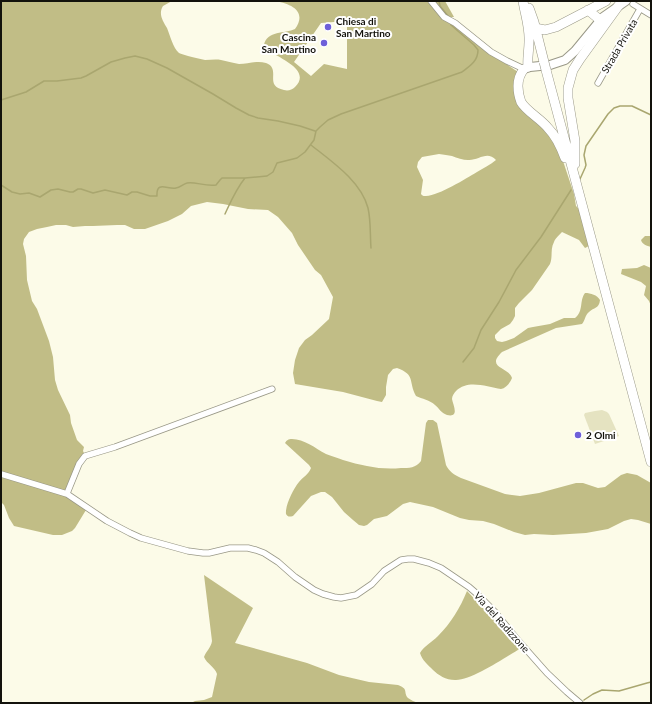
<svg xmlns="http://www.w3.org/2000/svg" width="652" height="704" viewBox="0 0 652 704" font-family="Lato,sans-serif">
	<rect width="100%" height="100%" fill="#fcfbe8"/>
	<path fill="#e5e3c1" d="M 602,410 L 607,412 L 609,414 L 619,436 L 595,444 L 584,415 L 585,413 L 595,411 Z"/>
	<path fill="#c1bd86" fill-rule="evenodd" d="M 1,1 L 172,1 L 163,6 C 158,14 163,21 167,28 C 170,35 173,48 179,53 C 181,54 185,55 188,56 C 193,57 199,59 205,60 C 210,60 216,59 221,60 C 227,61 232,63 239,64 C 248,64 257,60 266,63 C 282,69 263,86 284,90 C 288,91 292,90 295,87 C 311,71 283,60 273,53 C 269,51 267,48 264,45 C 267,30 285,34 295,29 C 308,11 290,3 274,1 L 445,1 L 454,17 L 445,17 L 499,59 L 518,72 L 516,93 L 552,137 L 564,164 L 574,194 L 576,206 L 579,209 L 589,246 L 585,248 L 579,240 L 562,232 C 559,235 555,239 554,242 C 550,249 553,257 550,264 L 532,290 L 519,303 L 515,308 L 515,316 L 513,320 L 510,324 L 501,329 L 495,335 L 495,338 L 497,341 L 502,342 L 506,341 L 514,338 L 528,328 L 533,327 L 550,324 L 564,318 L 575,318 C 584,311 579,301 585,293 C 591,293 597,295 600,300 C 599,309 594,307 589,312 C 585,315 585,321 582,324 L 556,328 L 502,352 C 485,368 509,367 512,378 C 510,383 506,388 501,389 C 487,387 468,379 456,391 C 454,393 452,396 452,399 C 453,405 460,418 447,415 C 441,413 439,408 435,405 C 430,400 422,399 416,396 C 408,381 416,375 397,368 L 393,369 L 388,375 L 386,387 L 386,395 L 382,402 L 377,401 L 343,392 L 295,384 L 293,373 L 295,360 L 299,348 L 305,340 L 312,335 L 329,319 L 333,297 L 321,275 L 315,270 L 298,245 L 292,233 L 278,217 L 268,210 L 248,209 L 223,204 L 207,202 L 191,206 L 182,214 L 168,221 L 145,229 L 134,229 L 125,225 L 117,225 L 93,226 L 85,226 L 73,227 L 66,225 L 56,225 L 47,227 L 37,229 L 29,232 L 24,239 L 23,244 L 26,256 L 27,280 L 32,301 L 37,309 L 49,341 L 53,357 L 55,380 L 58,390 L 70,415 L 71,423 L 77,440 L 84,447 L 83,451 L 85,455 L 65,495 L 86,510 L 75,528 L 72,531 L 62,535 L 53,535 L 14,526 L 9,518 L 4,505 L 1,502 ZM 347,21 L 347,69 L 324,64 L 311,76 L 294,62 L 321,23 ZM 439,154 C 444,155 448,155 452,156 C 457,158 463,160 468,160 C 478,161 487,150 496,160 C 490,165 483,168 477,172 C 465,179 440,195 426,196 C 423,196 423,196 421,194 L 423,180 L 417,167 L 418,162 L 422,157 Z
		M 645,236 L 651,236 L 651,247 C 647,246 642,244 641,240 Z
		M 644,265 L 651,268 L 651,306 L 649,301 L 644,295 L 646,286 L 641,282 L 621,274 L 622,269 L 637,268 Z
		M 428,420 L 433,420 L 437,423 L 446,465 C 449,471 454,475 461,478 L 505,494 L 520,496 L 539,493 L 576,483 L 583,483 L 598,488 L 605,487 L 621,475 L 627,473 L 637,475 L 651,483 L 651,524 L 638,520 L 631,519 L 624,521 L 608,529 L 586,533 L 553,535 L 534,534 L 525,535 L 514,532 L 494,524 L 483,521 L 469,520 L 460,518 L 433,507 L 410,502 L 403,504 L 387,516 L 374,519 L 367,525 L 364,526 L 359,525 L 353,520 L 344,512 L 332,497 L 325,492 L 321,492 L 311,496 L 293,516 C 289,517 288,517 286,514 C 285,506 293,489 299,482 C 303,477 309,474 311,468 L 309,465 L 285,443 C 287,440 288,439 292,439 C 304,439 315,448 326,454 C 331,456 338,458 343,460 C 363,466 381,470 401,468 C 409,468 416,468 421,461 L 426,423 Z
		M 204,575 L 253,608 L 235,643 L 307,663 L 339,675 L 369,682 L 398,685 C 409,689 403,692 408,698 C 411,700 415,702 418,703 L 191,703 L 195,701 L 204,700 L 212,697 L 217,674 C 215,667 207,664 204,657 C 206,651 211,648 212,641 Z
		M 467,591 L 521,648 C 506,657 471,681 455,680 C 446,680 438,675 433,670 C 428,665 422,660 420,653 C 424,646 432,642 438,636 C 451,623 460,608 467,591 Z"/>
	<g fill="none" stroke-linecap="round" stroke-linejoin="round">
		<path stroke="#a9a66f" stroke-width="1.5" d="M 439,1 L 440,6 L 448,16
			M 1,100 L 26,92 L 44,81 L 57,81 L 81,78 L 86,76 L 111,62 L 125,58 L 135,56 L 147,59 L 167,68 L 213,94 L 236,108 L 249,115 L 258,118 L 278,121 L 300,126 L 315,131
			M 311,145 C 331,161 361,181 368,208 C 371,221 370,235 371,248
			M 245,178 L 267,176 L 273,172 L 277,163 L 297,158 L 305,152 L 314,140 L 316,131 L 320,127 L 328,120 L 341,114 L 462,72 C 470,66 478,61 478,50 L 474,45 L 451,25 L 450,22
			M 580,179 L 585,168 L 586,165 L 584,155 L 586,146 L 608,114 L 614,108 L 620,106 L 632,106 L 651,115
			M 1,185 L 12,192 L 20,194 L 29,193 L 40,197 L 51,190 L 58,189 L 70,192 L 73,192 L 78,189 L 81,189 L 93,193 L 105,190 L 127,195 L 132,192 L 137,192 L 150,196 L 157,196 C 156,180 168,190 176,188 C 180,188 183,184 187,183 C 194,181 206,187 216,185 L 220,180 L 222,178 L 245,178 C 236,189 231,201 225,214
			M 463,362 L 474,348 L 481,330 L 499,302 L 516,270 L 541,237 L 571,190
			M 584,700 L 593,694 L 602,690 L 619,691 L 647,683 L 651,682"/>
		<defs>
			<path id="street" d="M 431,1 L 444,17 L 455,23 L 491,52 L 507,61 L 524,69
				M 633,4 L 651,15
				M 598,83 L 640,9
				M 1,474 L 67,494 L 107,521 L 130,533 L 141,538 L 188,551 L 203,553 L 209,553 L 230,548 L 248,548 L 256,550 L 264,553 L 278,562 L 295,577 L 314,590 L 323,594 L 334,597 L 341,598 L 356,595 L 372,584 L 384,571 L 401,560 L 408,559 L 414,559 L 429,563 L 441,568 L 469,587 L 476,593 L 495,612 L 516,638 L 547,673 L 567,692 L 580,703
				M 67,494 L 68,491 L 79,464 L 85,456 L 115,447 L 272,389"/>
			<path id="secondary" d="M 524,69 L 530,67 L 550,65 L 565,60 L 575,51 L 603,17 L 626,1"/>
			<path id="primary" d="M 523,1 C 525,14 530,28 529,42 C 529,51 527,59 528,67
				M 529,8 L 534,22 L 544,62
				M 588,10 L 600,20
				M 535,28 L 545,30 L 556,27 L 606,1
				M 524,69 C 520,74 518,80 518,86 C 518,91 519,97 521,102 C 526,111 541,119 548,128 C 556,136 561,147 565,158
				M 546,70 L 651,462
				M 575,164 L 575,141 L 568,98 L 568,88 L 571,77 L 573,70 L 580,59 L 619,5"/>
		</defs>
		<use href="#street" stroke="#999887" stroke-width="7"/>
		<use href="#secondary" stroke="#999887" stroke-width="10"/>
		<use href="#primary" stroke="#999887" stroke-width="10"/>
		<use href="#street" stroke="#fff" stroke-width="5.5"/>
		<use href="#secondary" stroke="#fff" stroke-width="8"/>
		<use href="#primary" stroke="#fff" stroke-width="9"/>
		<defs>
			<path id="primary-bridge" d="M 544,62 L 546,70"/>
		</defs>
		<use href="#primary-bridge" stroke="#999887" stroke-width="10" stroke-linecap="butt"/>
		<use href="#primary-bridge" stroke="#fff" stroke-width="9"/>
	</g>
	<g fill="#6e5fd9" stroke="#fff" stroke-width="1.5">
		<circle cx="328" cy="27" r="4"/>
		<circle cx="324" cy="43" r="4"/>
		<circle cx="578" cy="435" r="4"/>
	</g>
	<g text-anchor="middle" stroke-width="4" stroke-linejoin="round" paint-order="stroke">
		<g font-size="10" font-weight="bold" fill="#13120c" stroke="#fff" text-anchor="start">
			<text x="336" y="25">Chiesa di<tspan x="336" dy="12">San Martino</tspan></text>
			<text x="316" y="41" text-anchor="end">Cascina<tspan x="316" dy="12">San Martino</tspan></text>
			<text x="586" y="439">2 Olmi</text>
		</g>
		<g font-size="10" fill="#13120c" stroke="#fff">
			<text transform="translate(619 46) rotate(-60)" y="4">Strada Privata</text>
			<text transform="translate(502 622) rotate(48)" y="4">Via del Radizzone</text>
		</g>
	</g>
	<rect width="652" height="704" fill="none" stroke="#13120c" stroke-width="4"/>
</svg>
